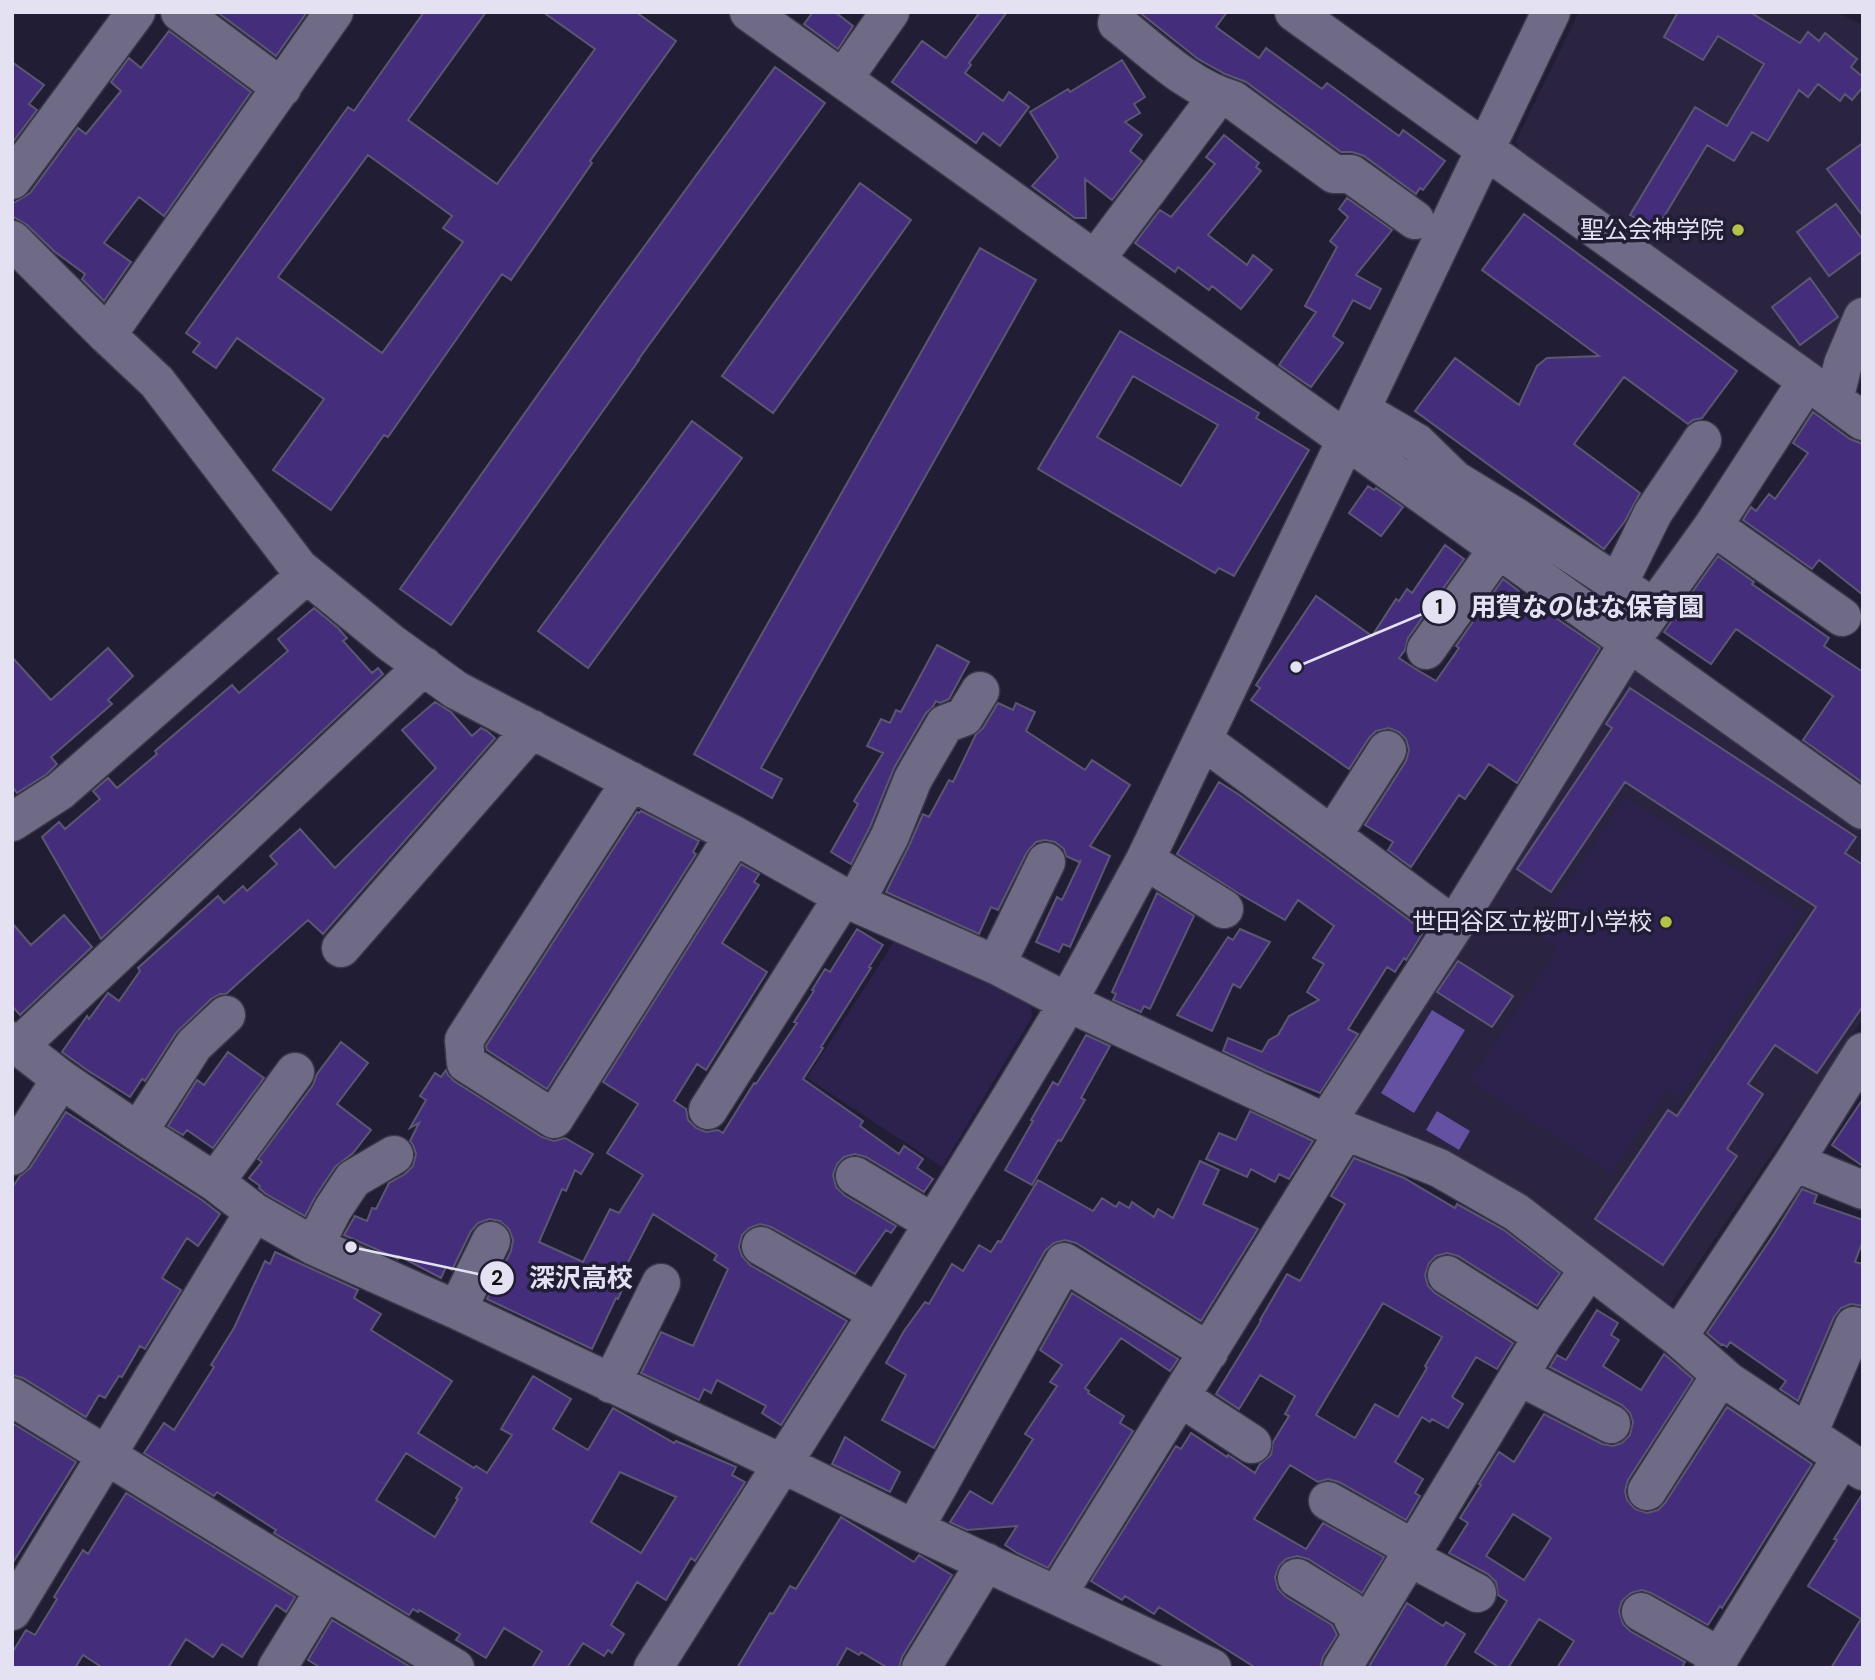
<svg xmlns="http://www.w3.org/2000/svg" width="1875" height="1680" viewBox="0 0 1875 1680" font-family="'DM Sans','Noto Sans JP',sans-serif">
	<rect width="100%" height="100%" fill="#211d34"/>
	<path fill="#2a2441" d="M 1579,12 L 1837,12 L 1863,25 L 1863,293 L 1829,372 L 1817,376 L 1524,167 L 1516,141 Z
		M 1644,666 L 1863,824 L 1863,1019 L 1668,1308 L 1353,1113 L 1631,669 Z"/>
	<path fill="#2d224e" d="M 1626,797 L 1802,913 L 1680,1097 L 1667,1089 L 1611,1173 L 1470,1080 L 1558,948 L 1536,933 Z
		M 897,937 L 1030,998 L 1032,1017 L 942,1167 L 807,1078 Z"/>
	<path fill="#6451a2" d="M 1432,1010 L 1465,1030 L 1414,1113 L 1381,1093 Z
		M 1437,1111 L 1470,1131 L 1459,1150 L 1426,1130 Z"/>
	<path fill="#442e7c" stroke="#5b5772" stroke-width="2" fill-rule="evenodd" d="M 217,12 L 307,12 L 276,56 Z
		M 424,12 L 486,12 L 408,120 L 497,184 L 595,49 L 543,12 L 636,12 L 676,41 L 590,161 L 592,163 L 511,280 L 502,274 L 388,437 L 384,435 L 331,510 L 273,470 L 324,399 L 237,338 L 216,368 L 193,352 L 200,343 L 186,333 L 348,107 L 354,111 ZM 368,155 L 452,216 L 443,228 L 463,242 L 382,353 L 278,277 Z
		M 813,12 L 835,12 L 853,26 L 838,49 L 804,24 Z
		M 980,12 L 1007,12 L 969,63 L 971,65 L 965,73 L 1003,101 L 1009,92 L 1029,107 L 1000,146 L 983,133 L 976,143 L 892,82 L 922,41 L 946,58 Z
		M 1139,12 L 1227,12 L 1216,27 L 1259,58 L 1266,48 L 1322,89 L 1327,83 L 1399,136 L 1403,130 L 1445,161 L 1423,190 L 1420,188 L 1416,194 L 1364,156 L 1352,152 L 1341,152 L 1246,82 L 1225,74 L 1198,59 Z
		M 1678,12 L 1750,12 L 1800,43 L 1808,32 L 1819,41 L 1825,33 L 1857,59 L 1851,67 L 1863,77 L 1863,87 L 1852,100 L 1845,94 L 1840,101 L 1818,84 L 1808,97 L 1799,90 L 1768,141 L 1752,132 L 1734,161 L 1707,145 L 1656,230 L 1630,215 L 1695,107 L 1727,126 L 1764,64 L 1718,36 L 1703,60 L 1664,37 Z
		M 169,31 L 251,92 L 164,216 L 139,197 L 104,243 L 131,262 L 104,301 L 82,279 L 85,274 L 55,252 L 27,225 L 12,216 L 12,204 L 30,193 L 78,128 L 86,134 L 121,91 L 111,82 L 129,58 L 141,68 Z
		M 1122,60 L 1145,97 L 1134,104 L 1140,113 L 1125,122 L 1142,135 L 1130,151 L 1142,161 L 1112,200 L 1085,179 L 1086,218 L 1075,218 L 1032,186 L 1058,157 L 1030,112 L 1068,89 L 1070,92 Z
		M 12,62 L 44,85 L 29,104 L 37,110 L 12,143 Z
		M 775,67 L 825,103 L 638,360 L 639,360 L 451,625 L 400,589 L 598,310 Z
		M 1224,135 L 1259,163 L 1256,167 L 1261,171 L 1208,235 L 1247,265 L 1253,255 L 1272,270 L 1241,309 L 1212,286 L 1209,290 L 1178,267 L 1175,272 L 1135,243 L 1160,210 L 1171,217 L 1215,164 L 1206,157 Z
		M 1863,143 L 1863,216 L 1827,169 Z
		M 860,183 L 911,220 L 773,413 L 722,376 Z
		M 1347,198 L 1392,230 L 1356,275 L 1381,289 L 1370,309 L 1353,300 L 1333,336 L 1343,343 L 1311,387 L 1279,365 L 1316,312 L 1305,306 L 1337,247 L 1330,241 L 1348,217 L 1339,209 Z
		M 1836,204 L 1863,240 L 1863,251 L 1829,276 L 1797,232 Z
		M 1524,214 L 1737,371 L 1702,418 L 1693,420 L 1688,424 L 1624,377 L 1574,444 L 1640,493 L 1625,521 L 1604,549 L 1415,411 L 1455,358 L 1519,405 L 1537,366 L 1547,358 L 1599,356 L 1482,270 Z
		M 980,248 L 1036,280 L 761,768 L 782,779 L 772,798 L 694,754 Z
		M 1810,278 L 1838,317 L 1800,345 L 1772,307 Z
		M 1120,331 L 1259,413 L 1256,418 L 1309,450 L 1234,576 L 1219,568 L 1215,573 L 1038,469 ZM 1133,376 L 1218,425 L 1181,486 L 1097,437 Z
		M 1813,412 L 1850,439 L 1863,444 L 1863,595 L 1819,560 L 1812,569 L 1743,520 L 1751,507 L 1756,511 L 1769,494 L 1775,499 L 1808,453 L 1793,443 Z
		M 692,421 L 742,458 L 588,668 L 538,631 Z
		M 1368,486 L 1374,490 L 1376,488 L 1403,507 L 1381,536 L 1349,513 Z
		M 1445,545 L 1464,559 L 1408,638 L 1405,650 L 1399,658 L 1414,668 L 1436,681 L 1459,648 L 1456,646 L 1503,579 L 1519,591 L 1518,592 L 1600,648 L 1517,783 L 1489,764 L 1465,799 L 1459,795 L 1411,867 L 1388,850 L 1393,842 L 1365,825 L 1406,761 L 1409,750 L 1406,739 L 1399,732 L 1389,728 L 1376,731 L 1369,738 L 1349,769 L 1251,700 L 1260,688 L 1256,685 L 1316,596 L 1372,636 L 1396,599 L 1399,601 L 1407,589 L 1412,593 Z
		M 1718,556 L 1754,582 L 1752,584 L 1829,638 L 1824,646 L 1863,672 L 1863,783 L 1803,740 L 1833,696 L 1736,629 L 1711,664 L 1664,632 Z
		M 314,608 L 338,628 L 347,638 L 343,641 L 372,673 L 378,668 L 383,674 L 101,939 L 42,837 L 59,822 L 65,829 L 100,799 L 93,791 L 108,778 L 117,788 L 157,754 L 155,751 L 232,685 L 239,693 L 288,651 L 278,639 Z
		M 937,645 L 969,662 L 949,699 L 940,703 L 936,701 L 932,708 L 926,713 L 894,768 L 870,827 L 851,864 L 831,852 L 858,804 L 854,801 L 883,753 L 867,746 L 881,719 L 890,723 L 896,710 L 901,712 Z
		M 108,648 L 133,676 L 108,700 L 112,704 L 51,757 L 57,764 L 47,774 L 17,793 L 12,786 L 12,657 L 51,700 Z
		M 1630,688 L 1856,837 L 1845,853 L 1863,865 L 1863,1006 L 1817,1073 L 1775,1045 L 1748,1084 L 1763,1094 L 1727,1149 L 1737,1156 L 1663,1265 L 1595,1219 L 1668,1110 L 1677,1116 L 1816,907 L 1625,782 L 1551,892 L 1517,869 L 1612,728 L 1606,724 Z
		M 435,702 L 451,712 L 472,736 L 481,728 L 487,731 L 495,738 L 323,934 L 308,920 L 226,994 L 220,994 L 211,999 L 176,1033 L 145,1081 L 142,1079 L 130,1097 L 87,1070 L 62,1052 L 87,1016 L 89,1019 L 108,993 L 119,1001 L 140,971 L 138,968 L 218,896 L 224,903 L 243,886 L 247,891 L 277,864 L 270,856 L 300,829 L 335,868 L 436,768 L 402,730 Z
		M 998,703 L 1013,710 L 1016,703 L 1035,712 L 1026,731 L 1085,770 L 1092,760 L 1130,785 L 1090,846 L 1110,856 L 1070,947 L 1063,944 L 1059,952 L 1036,942 L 1057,897 L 1062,900 L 1081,860 L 1079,862 L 1066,856 L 1064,849 L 1055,842 L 1045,840 L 1036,842 L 1027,852 L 998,910 L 991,907 L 979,934 L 886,892 L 909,846 L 923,814 L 929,817 L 949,780 L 953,782 L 976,734 L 983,728 Z
		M 1219,782 L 1238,794 L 1424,931 L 1406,960 L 1404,958 L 1395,972 L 1387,967 L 1348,1029 L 1358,1034 L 1320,1093 L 1266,1071 L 1223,1051 L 1228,1038 L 1262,1052 L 1269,1040 L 1278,1035 L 1289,1016 L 1319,1000 L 1307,992 L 1324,964 L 1313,958 L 1334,926 L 1298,900 L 1285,920 L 1238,893 L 1177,854 Z
		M 641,811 L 699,841 L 693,852 L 696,854 L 547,1089 L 487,1050 L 486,1046 L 637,812 L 639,813 Z
		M 741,864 L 759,874 L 754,882 L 759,885 L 722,943 L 767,972 L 706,1070 L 697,1064 L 674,1101 L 686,1109 L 688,1120 L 696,1128 L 706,1132 L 718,1130 L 723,1133 L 754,1083 L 756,1084 L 797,1023 L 794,1022 L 814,991 L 812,990 L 825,969 L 830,972 L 857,929 L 883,945 L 869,967 L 871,968 L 821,1047 L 823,1048 L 803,1079 L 863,1121 L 860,1126 L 899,1154 L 904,1146 L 923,1159 L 917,1168 L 933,1179 L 924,1192 L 866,1157 L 855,1154 L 844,1157 L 837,1164 L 833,1175 L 836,1187 L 844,1195 L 896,1226 L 891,1233 L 886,1230 L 855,1274 L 771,1227 L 760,1224 L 749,1228 L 742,1235 L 739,1247 L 742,1256 L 750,1265 L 847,1321 L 781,1425 L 762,1413 L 766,1406 L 717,1380 L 711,1393 L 704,1389 L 699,1400 L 641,1373 L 661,1332 L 693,1346 L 728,1269 L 714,1260 L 717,1255 L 653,1214 L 620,1278 L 626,1281 L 618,1299 L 616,1298 L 592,1349 L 487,1299 L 511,1251 L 513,1240 L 509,1229 L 500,1221 L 489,1219 L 478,1223 L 471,1231 L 452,1270 L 446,1267 L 441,1278 L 399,1256 L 398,1259 L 344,1235 L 355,1216 L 367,1221 L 372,1208 L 376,1209 L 389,1183 L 405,1174 L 413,1166 L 416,1154 L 413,1145 L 410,1141 L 419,1123 L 410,1128 L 426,1100 L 420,1096 L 435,1073 L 441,1077 L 446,1070 L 448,1075 L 454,1081 L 542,1137 L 554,1141 L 565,1138 L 593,1154 L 581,1174 L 575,1170 L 566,1191 L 562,1189 L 539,1242 L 583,1262 L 610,1209 L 619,1213 L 643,1175 L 607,1153 L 638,1104 L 603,1082 Z
		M 1157,893 L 1194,916 L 1150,1009 L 1144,1006 L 1141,1012 L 1113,1000 L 1116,994 L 1112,992 Z
		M 64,915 L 92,947 L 20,1015 L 12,1006 L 12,923 L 31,945 Z
		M 1240,929 L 1270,942 L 1240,988 L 1233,984 L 1212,1031 L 1177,1015 L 1228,937 L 1233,940 Z
		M 1458,961 L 1513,996 L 1492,1027 L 1437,992 Z
		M 1086,1035 L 1110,1046 L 1081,1098 L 1085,1100 L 1061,1141 L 1058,1140 L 1032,1185 L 1005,1170 L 1033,1121 L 1031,1120 L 1053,1082 L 1058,1085 Z
		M 341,1042 L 368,1063 L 337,1104 L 371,1130 L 353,1153 L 335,1167 L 315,1197 L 305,1216 L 266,1194 L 259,1188 L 260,1186 L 249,1178 L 262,1162 L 258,1159 L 313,1085 L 317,1074 Z
		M 228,1052 L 264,1078 L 213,1148 L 187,1130 L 183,1135 L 168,1126 L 197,1080 L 204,1085 Z
		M 1863,1099 L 1863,1166 L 1832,1145 Z
		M 1250,1111 L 1313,1141 L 1289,1179 L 1279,1174 L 1275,1182 L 1251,1169 L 1247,1177 L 1206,1159 L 1219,1133 L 1236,1140 Z
		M 66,1112 L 202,1200 L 220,1214 L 198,1246 L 187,1238 L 162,1278 L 181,1290 L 145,1349 L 140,1346 L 122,1377 L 119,1376 L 105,1398 L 99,1395 L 86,1417 L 23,1378 L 12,1375 L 12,1188 L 20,1176 L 30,1168 Z
		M 1354,1158 L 1404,1178 L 1455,1208 L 1457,1204 L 1504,1230 L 1560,1273 L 1537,1306 L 1458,1256 L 1447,1253 L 1436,1256 L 1429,1263 L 1425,1275 L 1428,1286 L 1435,1293 L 1513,1343 L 1497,1369 L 1476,1357 L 1452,1397 L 1463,1404 L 1448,1428 L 1432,1419 L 1430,1422 L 1422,1417 L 1395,1462 L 1423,1479 L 1415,1493 L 1420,1496 L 1406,1520 L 1339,1482 L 1328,1479 L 1318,1482 L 1290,1465 L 1254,1519 L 1306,1549 L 1323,1523 L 1384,1557 L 1362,1593 L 1308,1559 L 1297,1556 L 1286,1559 L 1279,1566 L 1275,1577 L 1278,1589 L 1286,1597 L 1332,1625 L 1337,1635 L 1323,1657 L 1320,1668 L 1256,1668 L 1159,1607 L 1154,1614 L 1125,1596 L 1122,1600 L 1091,1581 L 1176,1446 L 1181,1449 L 1191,1433 L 1227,1457 L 1228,1455 L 1255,1473 L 1260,1464 L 1271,1455 L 1273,1442 L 1289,1416 L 1285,1414 L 1295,1396 L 1260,1375 L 1239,1409 L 1216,1394 L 1261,1321 L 1260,1320 L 1287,1274 L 1300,1281 L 1345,1204 L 1331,1196 ZM 1383,1303 L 1442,1337 L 1425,1366 L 1427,1368 L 1398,1417 L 1375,1404 L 1355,1438 L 1316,1415 Z
		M 1200,1161 L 1219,1170 L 1203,1204 L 1258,1229 L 1201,1321 L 1076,1243 L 1065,1240 L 1054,1243 L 1045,1251 L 934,1448 L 882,1420 L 906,1375 L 886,1363 L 904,1331 L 925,1302 L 929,1304 L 952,1264 L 963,1271 L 979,1245 L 991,1252 L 998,1241 L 1001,1242 L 1038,1180 L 1093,1211 L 1102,1198 L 1116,1207 L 1119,1202 L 1129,1208 L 1132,1202 L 1154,1217 L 1158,1209 L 1173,1218 Z
		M 1802,1189 L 1817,1195 L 1814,1203 L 1863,1220 L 1863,1240 L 1855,1262 L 1863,1264 L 1863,1306 L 1851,1304 L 1841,1308 L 1834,1317 L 1798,1401 L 1780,1389 L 1786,1381 L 1730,1342 L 1727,1347 L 1722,1344 L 1721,1345 L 1707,1333 L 1774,1234 Z
		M 275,1252 L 358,1290 L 354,1298 L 381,1314 L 371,1330 L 452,1381 L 418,1433 L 474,1468 L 476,1466 L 487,1473 L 512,1435 L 501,1429 L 533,1376 L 571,1399 L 553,1429 L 588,1450 L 613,1408 L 674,1443 L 676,1441 L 736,1467 L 732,1475 L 745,1482 L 695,1561 L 691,1558 L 666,1600 L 637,1582 L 611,1625 L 624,1634 L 612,1653 L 608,1650 L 604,1656 L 583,1643 L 567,1668 L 532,1668 L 542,1651 L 504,1628 L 486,1658 L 456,1640 L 460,1634 L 419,1610 L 418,1612 L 413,1609 L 409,1615 L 274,1533 L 276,1530 L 217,1492 L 214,1496 L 144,1453 L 164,1423 L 174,1430 L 214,1367 L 211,1365 L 234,1328 L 265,1261 L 270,1264 ZM 406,1453 L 462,1488 L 456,1498 L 458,1499 L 435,1537 L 376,1500 ZM 620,1472 L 676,1497 L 641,1553 L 591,1522 Z
		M 1072,1293 L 1178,1359 L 1170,1371 L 1121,1338 L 1085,1388 L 1089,1391 L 1088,1393 L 1124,1416 L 1120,1423 L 1133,1431 L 1048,1568 L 1017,1553 L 1005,1545 L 1017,1526 L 967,1530 L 950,1522 L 970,1491 L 992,1504 L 1033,1439 L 1025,1434 L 1057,1386 L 1050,1382 L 1062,1365 L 1040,1350 Z
		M 1597,1310 L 1618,1323 L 1611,1335 L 1619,1340 L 1603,1366 L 1641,1390 L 1664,1354 L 1693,1379 L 1628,1480 L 1625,1491 L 1627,1500 L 1635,1509 L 1647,1513 L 1658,1510 L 1665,1503 L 1727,1407 L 1812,1464 L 1722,1608 L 1720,1606 L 1708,1625 L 1651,1593 L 1642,1590 L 1631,1593 L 1622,1601 L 1619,1611 L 1623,1624 L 1630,1631 L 1685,1662 L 1682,1668 L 1557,1668 L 1574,1641 L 1539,1619 L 1508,1668 L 1500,1668 L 1475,1652 L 1507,1601 L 1498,1595 L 1496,1582 L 1488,1574 L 1449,1553 L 1468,1523 L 1460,1518 L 1481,1485 L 1479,1484 L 1499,1452 L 1514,1462 L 1544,1414 L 1602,1444 L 1613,1446 L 1622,1443 L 1630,1435 L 1633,1422 L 1630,1413 L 1622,1405 L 1550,1367 L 1557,1355 L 1566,1360 ZM 1513,1514 L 1551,1538 L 1524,1580 L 1486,1556 Z
		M 12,1423 L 76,1462 L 12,1564 Z
		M 845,1437 L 900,1472 L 890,1492 L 832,1464 Z
		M 126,1493 L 295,1597 L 286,1612 L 276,1605 L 242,1657 L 222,1644 L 213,1657 L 186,1639 L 168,1668 L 103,1668 L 83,1655 L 75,1668 L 12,1668 L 12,1653 L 26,1630 L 35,1635 L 57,1599 L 54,1597 L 83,1550 L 88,1554 Z
		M 1863,1493 L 1863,1668 L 1831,1668 L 1861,1619 L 1808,1586 L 1837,1540 L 1834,1539 Z
		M 841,1517 L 914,1562 L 919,1555 L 952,1575 L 902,1657 L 899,1668 L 888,1668 L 861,1652 L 859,1655 L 847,1648 L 836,1668 L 737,1668 L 770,1613 L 773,1614 L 790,1586 L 796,1589 Z
		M 1407,1603 L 1443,1626 L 1446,1622 L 1465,1634 L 1444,1668 L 1368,1668 Z
		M 332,1620 L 412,1668 L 321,1668 L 308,1660 Z"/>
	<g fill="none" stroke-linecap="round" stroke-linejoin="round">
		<defs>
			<path id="minor" d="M 180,12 L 282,88
				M 749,12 L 1863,810
				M 1294,12 L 1863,421
				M 1117,23 C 1153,51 1189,88 1233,100 L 1334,174 L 1351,174 L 1415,220
				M 843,79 L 890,12
				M 12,180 L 136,12
				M 12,240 L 107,335 L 157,382 L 299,568 L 391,643 L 456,690 L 734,835 L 849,900 L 996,965 L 1067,1002 L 1326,1123 L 1439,1168 L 1516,1212 L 1678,1337 L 1728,1381 L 1863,1471
				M 1095,260 L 1218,96
				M 107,335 L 334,12
				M 1834,400 L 1843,364 L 1863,317
				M 1376,419 L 1417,443 L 1455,480 L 1514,516 L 1654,608
				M 1713,526 L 1842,617
				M 1618,584 L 1653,513 L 1702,440
				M 1426,650 L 1498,549
				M 1204,741 L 1454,926
				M 631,781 L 464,1040 L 466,1063 L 554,1119 L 734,835
				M 12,822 L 60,791 L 306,575
				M 1332,836 L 1387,750
				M 1145,860 L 1224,909
				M 855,903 L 890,836 L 913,779 L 945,724 L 964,717 L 980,691
				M 341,948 L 532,729
				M 996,965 L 1046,862
				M 12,1041 L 61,1079 L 138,1132 L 215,1182 L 254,1212 L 314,1246 L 457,1310 L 783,1464 L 914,1529 L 1212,1668
				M 19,1046 L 424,666
				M 708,1110 L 843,897
				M 1326,1123 L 1454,926 L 1629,643 L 1713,526 L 1807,381
				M 138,1132 L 194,1045 L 226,1015
				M 12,1156 L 61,1079
				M 1794,1162 L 1863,1190
				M 855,1176 L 933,1223
				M 215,1182 L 295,1072
				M 314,1246 L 333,1209 L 353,1179 L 394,1155
				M 761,1246 L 878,1313
				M 1447,1275 L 1543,1336
				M 457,1310 L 491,1241
				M 1678,1337 L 1794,1162 L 1863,1052
				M 1519,1376 L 1611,1424
				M 611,1384 L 661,1283
				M 12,1397 L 325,1590 L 455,1668
				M 1180,1397 L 1252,1444
				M 1808,1434 L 1854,1326
				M 1647,1491 L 1721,1375
				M 1328,1501 L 1414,1549
				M 914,1529 L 1064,1262 L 1209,1352
				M 1409,1557 L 1477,1593
				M 1297,1578 L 1349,1610 L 1361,1635
				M 1057,1595 L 1345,1131
				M 12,1611 L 254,1212
				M 1641,1612 L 1720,1657
				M 277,1668 L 325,1590
				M 653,1668 L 878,1313 L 1010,1099 L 1057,1021 L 1145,860 L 1551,12
				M 921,1668 L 986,1562
				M 1342,1668 L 1543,1336 L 1589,1269
				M 1713,1668 L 1842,1457"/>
		</defs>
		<use href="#minor" stroke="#3b374a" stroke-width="41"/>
		<use href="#minor" stroke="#6f6b86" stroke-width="38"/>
	</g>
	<g fill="#b5c249" stroke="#211d34" stroke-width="2.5">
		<circle cx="1738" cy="230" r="7"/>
		<circle cx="1666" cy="922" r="7"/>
	</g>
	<g text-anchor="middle" stroke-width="7" stroke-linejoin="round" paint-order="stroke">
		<g font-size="24" fill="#e4e2f2" stroke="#211d34" text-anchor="end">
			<text x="1724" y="238">聖公会神学院</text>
			<text x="1652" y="930">世田谷区立桜町小学校</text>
		</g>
	</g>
	<path fill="none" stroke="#e4e2f2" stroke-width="2.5" d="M1296 667L1439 607M351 1247L497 1278"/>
	<g fill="#e4e2f2" stroke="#211d34" stroke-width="2.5">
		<circle cx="1296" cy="667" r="7"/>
		<circle cx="351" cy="1247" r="7"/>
		<circle cx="1439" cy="607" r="18"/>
		<circle cx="497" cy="1278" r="18"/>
	</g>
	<g font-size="21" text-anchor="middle" font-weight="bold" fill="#111">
		<text x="1439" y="614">1</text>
		<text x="497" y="1285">2</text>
	</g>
	<g font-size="26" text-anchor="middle" font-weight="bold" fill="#e4e2f2" stroke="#211d34" stroke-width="7" stroke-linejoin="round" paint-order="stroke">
		<text x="1587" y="616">用賀なのはな保育園</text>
		<text x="581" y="1287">深沢高校</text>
	</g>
	<rect width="1875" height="1680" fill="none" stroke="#e4e2f2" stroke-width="28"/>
</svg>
